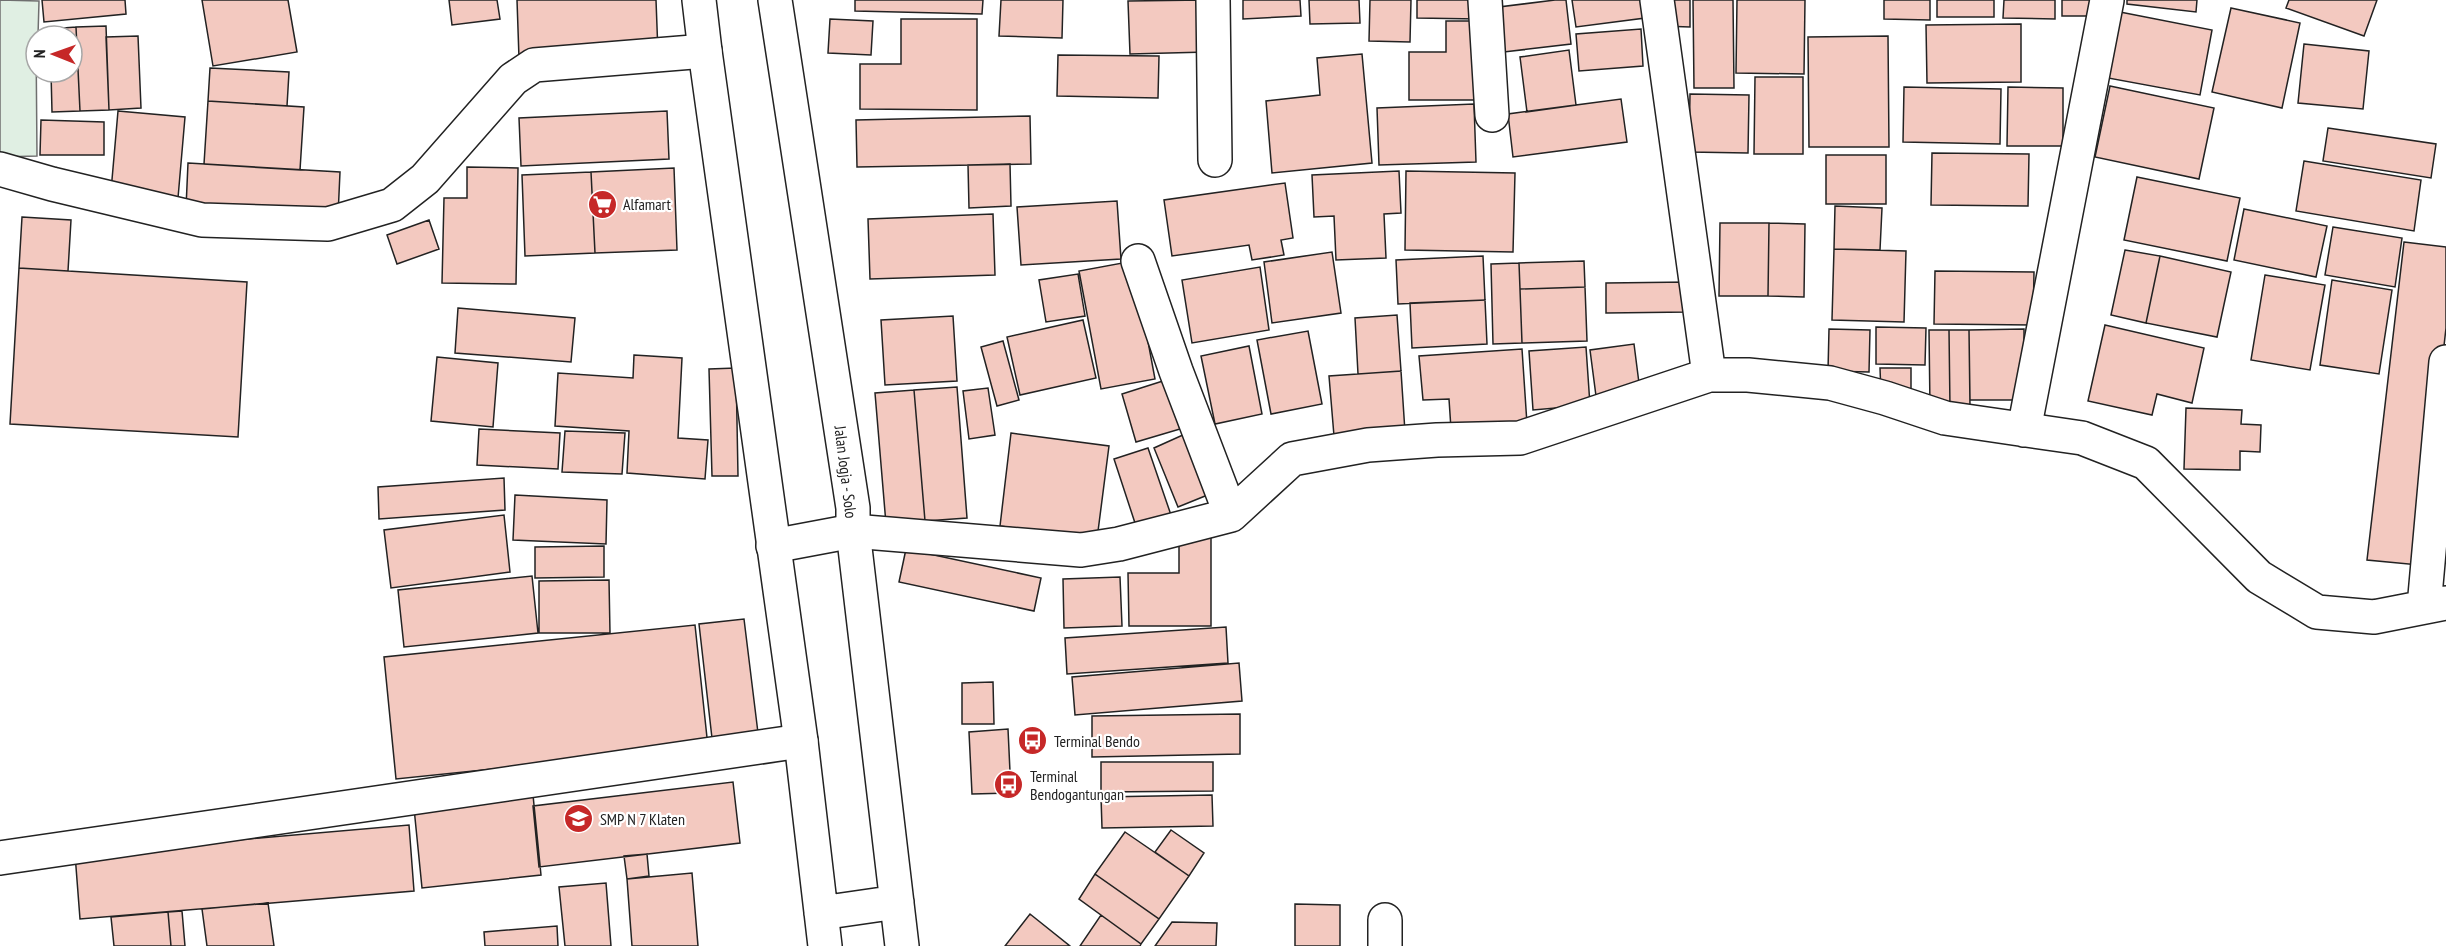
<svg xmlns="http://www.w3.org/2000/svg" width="2446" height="946" viewBox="0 0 2446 946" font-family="'PT Sans Narrow',sans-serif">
	<rect width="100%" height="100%" fill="#fff"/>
	<path fill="#e0efe3" stroke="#6f6f6f" stroke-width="1.5" d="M 0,0 L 39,1 L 38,36 L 36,36 L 37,156 L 0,157 Z"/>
	<path fill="#f3c9c0" stroke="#222" stroke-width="1.5" d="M 42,0 L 125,0 L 126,14 L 44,22 Z
		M 202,0 L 288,0 L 297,52 L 213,66 Z
		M 449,0 L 497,0 L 500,19 L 452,25 Z
		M 517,0 L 656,0 L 658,53 L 519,58 Z
		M 855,0 L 983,0 L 982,14 L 855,11 Z
		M 1001,0 L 1063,0 L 1062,38 L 999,36 Z
		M 1205,0 L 1207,52 L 1130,54 L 1128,1 Z
		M 1243,0 L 1300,0 L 1301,16 L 1243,19 Z
		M 1309,0 L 1359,0 L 1360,23 L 1310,24 Z
		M 1370,0 L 1411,0 L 1410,42 L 1369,41 Z
		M 1417,0 L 1478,0 L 1478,19 L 1417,18 Z
		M 1555,0 L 1566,0 L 1571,44 L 1504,52 L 1499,7 Z
		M 1572,0 L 1643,0 L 1645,18 L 1576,27 Z
		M 1663,0 L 1690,0 L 1690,27 L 1662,26 Z
		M 1693,0 L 1733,0 L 1734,88 L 1694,88 Z
		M 1737,0 L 1805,0 L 1804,74 L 1736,73 Z
		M 1884,0 L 1930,0 L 1930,20 L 1884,19 Z
		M 1937,0 L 1994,0 L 1994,17 L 1937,17 Z
		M 2004,0 L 2055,0 L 2055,19 L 2003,18 Z
		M 2062,0 L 2102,0 L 2102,16 L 2062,16 Z
		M 2127,0 L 2197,0 L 2196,12 L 2127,4 Z
		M 2289,0 L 2377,0 L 2364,36 L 2286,8 Z
		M 2231,8 L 2300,23 L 2282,108 L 2212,92 Z
		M 2120,12 L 2212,30 L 2200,95 L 2108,78 Z
		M 830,19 L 873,21 L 871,55 L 828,53 Z
		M 901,19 L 977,19 L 977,110 L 860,109 L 860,64 L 901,64 Z
		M 1446,21 L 1480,21 L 1481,100 L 1409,100 L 1409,52 L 1446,52 Z
		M 2021,24 L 2021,82 L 1927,83 L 1926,25 Z
		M 106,26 L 109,110 L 80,111 L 76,27 Z
		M 76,27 L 80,111 L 52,112 L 51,72 L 72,72 L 72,36 L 49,36 L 49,29 Z
		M 1641,29 L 1643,66 L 1579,71 L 1576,34 Z
		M 138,36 L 141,108 L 109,110 L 106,37 Z
		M 1888,36 L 1889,147 L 1809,147 L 1808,37 Z
		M 2304,44 L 2369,51 L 2363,109 L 2298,103 Z
		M 1569,50 L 1576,105 L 1527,112 L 1520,57 Z
		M 1362,54 L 1372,163 L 1272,173 L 1266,101 L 1320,95 L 1317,58 Z
		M 1058,55 L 1159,56 L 1158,98 L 1057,96 Z
		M 210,68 L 289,72 L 287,106 L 208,101 Z
		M 1755,77 L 1803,77 L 1803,154 L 1754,154 Z
		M 2110,86 L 2214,108 L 2199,179 L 2095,157 Z
		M 1904,87 L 2001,89 L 2000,144 L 1903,142 Z
		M 2008,87 L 2063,88 L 2063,146 L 2007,146 Z
		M 1690,94 L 1749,95 L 1748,153 L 1689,152 Z
		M 1621,99 L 1627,142 L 1513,157 L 1508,114 Z
		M 208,101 L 304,107 L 300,170 L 204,164 Z
		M 1474,104 L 1476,162 L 1379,165 L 1377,108 Z
		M 118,111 L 185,117 L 178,198 L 111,191 Z
		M 667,111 L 669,159 L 521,166 L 519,118 Z
		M 1030,116 L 1031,164 L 857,167 L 856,120 Z
		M 41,120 L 104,122 L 104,155 L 40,155 Z
		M 2328,128 L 2436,144 L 2431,178 L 2323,161 Z
		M 1932,153 L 2029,154 L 2028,206 L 1931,205 Z
		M 1826,155 L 1886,155 L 1886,204 L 1826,204 Z
		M 2304,161 L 2421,180 L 2414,231 L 2296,211 Z
		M 188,163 L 340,172 L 338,216 L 186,208 Z
		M 1010,164 L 1011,206 L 969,208 L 968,165 Z
		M 467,167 L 518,168 L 516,284 L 442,283 L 444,198 L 467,198 Z
		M 674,168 L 677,250 L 595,253 L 591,172 Z
		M 1399,171 L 1401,213 L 1384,214 L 1386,258 L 1336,260 L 1334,216 L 1314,217 L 1312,175 Z
		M 1406,171 L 1515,173 L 1513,252 L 1405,250 Z
		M 591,172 L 595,253 L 525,256 L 522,175 Z
		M 2137,177 L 2240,198 L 2227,261 L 2124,240 Z
		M 1285,183 L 1293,238 L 1281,240 L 1284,255 L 1252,260 L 1249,245 L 1172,256 L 1164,200 Z
		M 1117,201 L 1121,259 L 1021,265 L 1017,207 Z
		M 1835,206 L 1882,208 L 1880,250 L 1834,249 Z
		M 2244,209 L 2327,226 L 2316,277 L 2234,260 Z
		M 993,214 L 995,275 L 870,279 L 868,219 Z
		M 22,217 L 71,220 L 68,271 L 19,268 Z
		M 429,220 L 439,249 L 397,264 L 387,235 Z
		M 1720,223 L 1769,223 L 1768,296 L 1719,296 Z
		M 1769,223 L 1805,224 L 1804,297 L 1768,296 Z
		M 2333,227 L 2402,238 L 2395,287 L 2325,275 Z
		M 2404,242 L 2446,247 L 2446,328 L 2419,565 L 2367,560 Z
		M 1834,249 L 1906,251 L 1904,322 L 1832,320 Z
		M 2125,250 L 2160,256 L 2146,323 L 2111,315 Z
		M 1332,252 L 1341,313 L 1272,323 L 1264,262 Z
		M 1483,256 L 1485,300 L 1398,304 L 1396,260 Z
		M 2160,256 L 2231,272 L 2217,337 L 2146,323 Z
		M 1133,261 L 1155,379 L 1101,389 L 1079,271 Z
		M 1584,261 L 1585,287 L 1520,289 L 1519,263 Z
		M 1519,263 L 1522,343 L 1493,344 L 1491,264 Z
		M 1260,267 L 1269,330 L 1192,343 L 1182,280 Z
		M 19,268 L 247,282 L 238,437 L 10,424 Z
		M 1935,271 L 2034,272 L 2033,325 L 1934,324 Z
		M 1078,274 L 1085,316 L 1046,322 L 1039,280 Z
		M 2265,275 L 2325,285 L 2310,370 L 2251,360 Z
		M 2332,280 L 2392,290 L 2379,374 L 2320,365 Z
		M 1689,282 L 1689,312 L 1606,313 L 1606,283 Z
		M 1585,287 L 1587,341 L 1522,343 L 1520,289 Z
		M 1485,300 L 1487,344 L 1412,348 L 1410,303 Z
		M 458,308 L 575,318 L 571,362 L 455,353 Z
		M 1397,315 L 1401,371 L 1358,374 L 1355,318 Z
		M 953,316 L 957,381 L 885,385 L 881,320 Z
		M 1083,320 L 1096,378 L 1020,395 L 1007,337 Z
		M 2105,325 L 2204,348 L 2192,403 L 2157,394 L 2152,415 L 2088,401 Z
		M 1876,327 L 1926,328 L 1925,365 L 1876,364 Z
		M 1829,329 L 1870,330 L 1869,372 L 1828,371 Z
		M 2024,329 L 2024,400 L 1970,400 L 1969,330 Z
		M 1929,330 L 1949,330 L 1950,408 L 1930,408 Z
		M 1949,330 L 1969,330 L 1970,408 L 1950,408 Z
		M 1308,331 L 1322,404 L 1271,414 L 1257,340 Z
		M 1003,341 L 1019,400 L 997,406 L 981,347 Z
		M 1634,344 L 1640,391 L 1596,396 L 1590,350 Z
		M 1249,346 L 1262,414 L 1215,424 L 1201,356 Z
		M 1586,347 L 1590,405 L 1533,410 L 1529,351 Z
		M 1522,349 L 1527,424 L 1451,429 L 1449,399 L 1423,400 L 1419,356 Z
		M 634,355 L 682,358 L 678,438 L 708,440 L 705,479 L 627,473 L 629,431 L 555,426 L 558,373 L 633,378 Z
		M 437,357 L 498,363 L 493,427 L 431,421 Z
		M 736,368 L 738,476 L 712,476 L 709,369 Z
		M 1880,368 L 1911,368 L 1911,394 L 1881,394 Z
		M 1401,371 L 1405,432 L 1334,436 L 1329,376 Z
		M 1166,380 L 1180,429 L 1136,442 L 1122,394 Z
		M 957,387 L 967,518 L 925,521 L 914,390 Z
		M 988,388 L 995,435 L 969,439 L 963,391 Z
		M 914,390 L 925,521 L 886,524 L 875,393 Z
		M 2186,408 L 2242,410 L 2241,424 L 2261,425 L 2260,452 L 2240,451 L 2240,470 L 2184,469 Z
		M 479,429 L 560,433 L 558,469 L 477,465 Z
		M 565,431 L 625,433 L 622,474 L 562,472 Z
		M 1011,433 L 1109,446 L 1097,539 L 1000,526 Z
		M 1185,434 L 1210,494 L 1178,507 L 1154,448 Z
		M 1148,448 L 1171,515 L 1136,526 L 1114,459 Z
		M 504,478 L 505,510 L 379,519 L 378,487 Z
		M 515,495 L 607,500 L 606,544 L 513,540 Z
		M 504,515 L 510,572 L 391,588 L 384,530 Z
		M 1179,537 L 1211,537 L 1211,626 L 1129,626 L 1128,573 L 1179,573 Z
		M 604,546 L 604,577 L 535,578 L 535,547 Z
		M 906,549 L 1041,578 L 1034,611 L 899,582 Z
		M 532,576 L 538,633 L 404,647 L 398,590 Z
		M 1120,577 L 1122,626 L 1064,628 L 1063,579 Z
		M 609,580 L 610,633 L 539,633 L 539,581 Z
		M 744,619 L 759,741 L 713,747 L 699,624 Z
		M 695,625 L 708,747 L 396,779 L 384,657 Z
		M 1226,627 L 1228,663 L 1067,674 L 1065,638 Z
		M 1239,663 L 1242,701 L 1075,715 L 1072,677 Z
		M 993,682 L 994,724 L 962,724 L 962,683 Z
		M 1240,714 L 1240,754 L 1092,757 L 1092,716 Z
		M 1008,729 L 1011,793 L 972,794 L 969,732 Z
		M 1101,762 L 1213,762 L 1213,791 L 1101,792 Z
		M 733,782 L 740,843 L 539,867 L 533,806 Z
		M 533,795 L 541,875 L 422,888 L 414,808 Z
		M 1212,795 L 1213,826 L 1102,828 L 1101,797 Z
		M 409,825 L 414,891 L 80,919 L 75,854 Z
		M 1171,830 L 1204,853 L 1189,876 L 1155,852 Z
		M 1125,832 L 1189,876 L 1159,919 L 1095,874 Z
		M 647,854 L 649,876 L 627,879 L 624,856 Z
		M 692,873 L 698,946 L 632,946 L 627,879 Z
		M 1095,874 L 1159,919 L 1141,944 L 1079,899 Z
		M 606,883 L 611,946 L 565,946 L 559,887 Z
		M 268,903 L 274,946 L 207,946 L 202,909 Z
		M 1295,904 L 1340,905 L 1340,946 L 1295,946 Z
		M 182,911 L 185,946 L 171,946 L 168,912 Z
		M 168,912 L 171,946 L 114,946 L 111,917 Z
		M 1030,914 L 1070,946 L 1005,946 Z
		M 1101,915 L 1141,944 L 1140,946 L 1080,946 Z
		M 1172,922 L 1217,923 L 1216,946 L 1155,946 Z
		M 557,926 L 558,946 L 485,946 L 484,932 Z"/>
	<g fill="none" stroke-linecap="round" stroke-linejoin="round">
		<defs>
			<path id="street" d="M 1213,0 L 1215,160
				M 1485,0 L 1492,115
				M 1657,0 L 1709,375
				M 0,169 L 52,184 L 202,220 L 328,224 L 392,205 L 425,179 L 513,79 L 534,65 L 705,51
				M 1138,261 L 1176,371 L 1231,515
				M 2024,430 L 2107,0
				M 773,546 L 853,531 L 1081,550 L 1119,544 L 1231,515 L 1292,459 L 1368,445 L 1437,440 L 1520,438 L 1709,375 L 1748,375 L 1830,383 L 1885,398 L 1945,418 L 2082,438 L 2146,463 L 2259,577 L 2317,612 L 2374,617 L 2446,603
				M 2424,607 L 2446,362
				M 0,858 L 801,741
				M 1385,946 L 1385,920"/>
			<path id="highway" d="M 699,0 L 705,51 L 801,741 L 825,946
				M 775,0 L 853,508 L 853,531 L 902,946
				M 821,913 L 897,902"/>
		</defs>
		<use href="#street" stroke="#222" stroke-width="36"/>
		<use href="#highway" stroke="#222" stroke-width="36"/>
		<use href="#street" stroke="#fff" stroke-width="33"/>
		<use href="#highway" stroke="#fff" stroke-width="33"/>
	</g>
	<defs>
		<symbol id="supermarket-disc" viewBox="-11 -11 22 22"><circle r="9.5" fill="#c62828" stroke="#fff"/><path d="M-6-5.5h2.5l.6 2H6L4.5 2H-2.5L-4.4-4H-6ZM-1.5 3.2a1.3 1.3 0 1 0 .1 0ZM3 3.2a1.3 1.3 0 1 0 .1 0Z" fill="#fff"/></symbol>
		<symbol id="bus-disc" viewBox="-11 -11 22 22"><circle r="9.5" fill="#c62828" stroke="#fff"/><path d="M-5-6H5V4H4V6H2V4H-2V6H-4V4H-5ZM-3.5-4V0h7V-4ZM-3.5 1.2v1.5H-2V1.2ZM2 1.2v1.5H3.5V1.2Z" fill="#fff"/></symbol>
		<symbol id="school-disc" viewBox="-11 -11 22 22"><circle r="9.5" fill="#c62828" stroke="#fff"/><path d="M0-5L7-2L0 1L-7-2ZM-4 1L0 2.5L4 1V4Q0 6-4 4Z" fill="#fff"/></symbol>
	</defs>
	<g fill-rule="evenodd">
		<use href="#supermarket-disc" x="586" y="188" width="33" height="33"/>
		<use href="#bus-disc" x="1016" y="724" width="33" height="33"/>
		<use href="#bus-disc" x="992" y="768" width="33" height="33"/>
		<use href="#school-disc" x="562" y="802" width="33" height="33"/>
	</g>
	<g text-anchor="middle" stroke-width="4.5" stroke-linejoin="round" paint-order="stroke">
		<g font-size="16" fill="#222" stroke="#fff" text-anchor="start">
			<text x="623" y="210">Alfamart</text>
			<text x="1054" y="747">Terminal Bendo</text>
			<text x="1030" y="782">Terminal<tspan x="1030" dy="18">Bendogantungan</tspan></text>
			<text x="600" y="825">SMP N 7 Klaten</text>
		</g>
		<g font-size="16" fill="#222" stroke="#fff">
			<text transform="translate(846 472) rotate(83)" y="6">Jalan Jogja - Solo</text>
		</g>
	</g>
	<g transform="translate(54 54) rotate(271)"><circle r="28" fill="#ffffff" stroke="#a7a7a7" stroke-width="1.5"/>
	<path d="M0-4.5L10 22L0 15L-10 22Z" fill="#c62828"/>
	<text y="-9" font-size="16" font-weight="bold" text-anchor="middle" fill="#222222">N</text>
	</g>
</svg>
